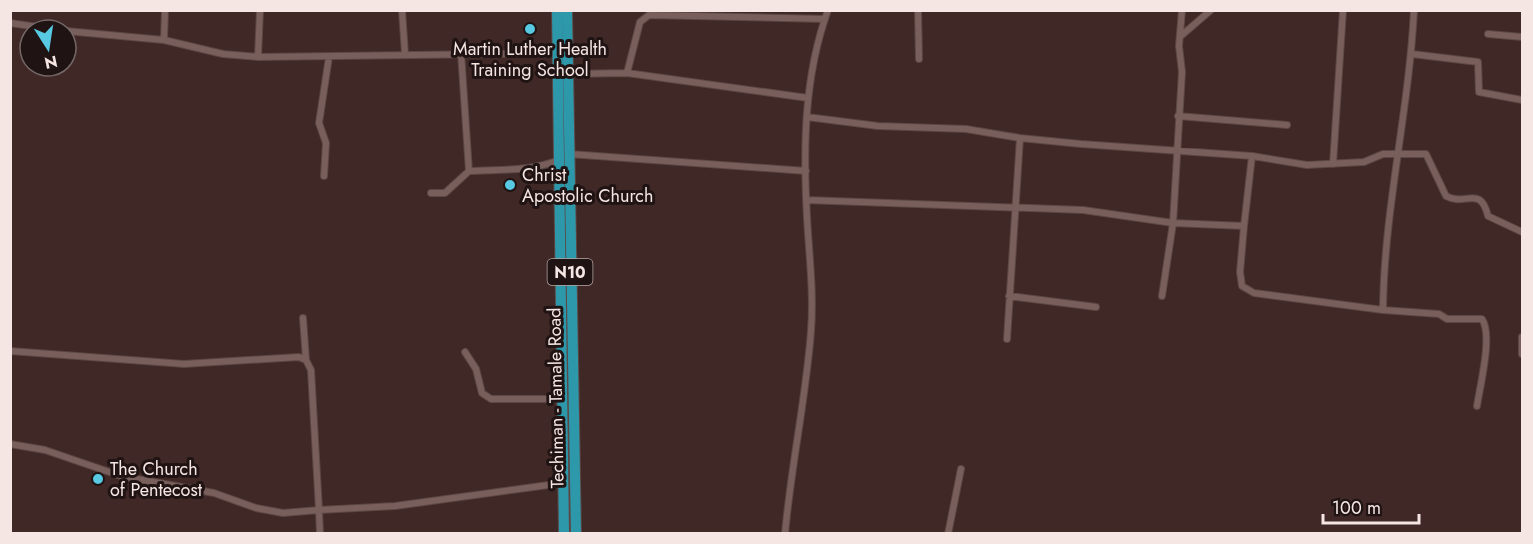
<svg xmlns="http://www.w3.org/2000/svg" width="1533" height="544" viewBox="0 0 1533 544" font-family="Jost,sans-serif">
	<rect width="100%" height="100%" fill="#3f2825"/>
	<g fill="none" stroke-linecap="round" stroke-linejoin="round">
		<defs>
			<path id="minor" d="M 165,10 L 164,40 L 223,54 L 258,57 L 557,53
				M 402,10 L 405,54
				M 918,10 L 919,59
				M 10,23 L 59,30
				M 66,31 L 164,40
				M 1488,34 L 1522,37
				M 1182,35 L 1211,10
				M 461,53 L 469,171
				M 1412,54 L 1478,62 L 1479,92 L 1522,100
				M 258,57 L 260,10
				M 627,73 L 640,22 L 649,15 L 825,19
				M 568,74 L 627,73 L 808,98
				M 1178,116 L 1287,125
				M 807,117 L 878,126 L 966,129 L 1020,138 L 1081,144 L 1252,156 L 1307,165 L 1364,162 L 1383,154 L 1426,154 L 1446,196 C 1466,207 1480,184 1488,216 L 1522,232
				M 569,154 L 806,171
				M 1333,164 L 1343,10
				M 324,176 L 326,143 L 319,123 L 329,57
				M 431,193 L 445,193 L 469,171 C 500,169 529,172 559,160
				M 806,200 L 1083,210 L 1173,223 L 1244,226 L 1252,156
				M 1244,226 L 1240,272 L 1242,286 L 1254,293 L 1383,310 L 1439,314 L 1447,319 L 1482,319 C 1493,335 1480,386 1477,406
				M 1009,296 L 1096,307
				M 1162,296 L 1173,223 L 1182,72 L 1179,46 L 1182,10
				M 1383,310 C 1384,209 1409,111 1414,10
				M 303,318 L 306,360
				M 1522,337 L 1522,354
				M 1007,339 L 1020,138
				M 10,351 L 184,364 L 299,357 L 306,360 L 311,370 L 319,510 L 283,513 L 256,508 L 214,493 L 121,476 L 45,450 L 10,444
				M 465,352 L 476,369 L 482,393 L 491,399 L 561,399
				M 320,534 L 319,510 L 395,506 L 563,483
				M 785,534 C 791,466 806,398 811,331 C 814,292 809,255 807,217 C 803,148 804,76 828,10
				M 948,534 L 961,469"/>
			<path id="trunk" d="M 557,10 L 564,534
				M 567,10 L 576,534"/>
		</defs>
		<use href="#minor" stroke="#5b4745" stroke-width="8"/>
		<use href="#trunk" stroke="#5b4745" stroke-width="12"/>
		<use href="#minor" stroke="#795f5b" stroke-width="6"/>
		<use href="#trunk" stroke="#2e98ab" stroke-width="10"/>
	</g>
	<g fill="#57c9e2" stroke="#1f1413" stroke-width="2">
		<circle cx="530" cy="29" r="6"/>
		<circle cx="510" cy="185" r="6"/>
		<circle cx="98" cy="479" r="6"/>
	</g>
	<g text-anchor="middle" stroke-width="6" stroke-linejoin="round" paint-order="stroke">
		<rect fill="#1f1413" stroke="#b5a6a5" stroke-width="1.5" x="547.5" y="259" width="45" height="26" rx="4.5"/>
		<g font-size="16" font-weight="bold" fill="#f5e5e3">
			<text x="570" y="278">N10</text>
		</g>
		<g font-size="18" fill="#f5e5e3" stroke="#1f1413" text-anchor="start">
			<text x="530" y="55" text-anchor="middle">Martin Luther Health<tspan x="530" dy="21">Training School</tspan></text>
			<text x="522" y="181">Christ<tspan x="522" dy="21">Apostolic Church</tspan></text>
			<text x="110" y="475">The Church<tspan x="110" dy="21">of Pentecost</tspan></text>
		</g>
		<g font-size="18" fill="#f5e5e3" stroke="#1f1413">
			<text transform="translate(556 398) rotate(-91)" y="6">Techiman - Tamale Road</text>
		</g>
	</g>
	<rect width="1533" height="544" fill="none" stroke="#f5e5e3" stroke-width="24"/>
	<g transform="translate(48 48) rotate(168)"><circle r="28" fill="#1f1413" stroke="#756866" stroke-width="1.5"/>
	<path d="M0-4.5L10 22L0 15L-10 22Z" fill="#57c9e2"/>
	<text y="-9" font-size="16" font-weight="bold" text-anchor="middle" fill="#f5e5e3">N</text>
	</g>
	<path d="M1323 514v9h96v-9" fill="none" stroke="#f5e5e3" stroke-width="3"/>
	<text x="1332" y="514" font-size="18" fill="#f5e5e3" stroke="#1f1413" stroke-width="4.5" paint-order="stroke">100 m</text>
</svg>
